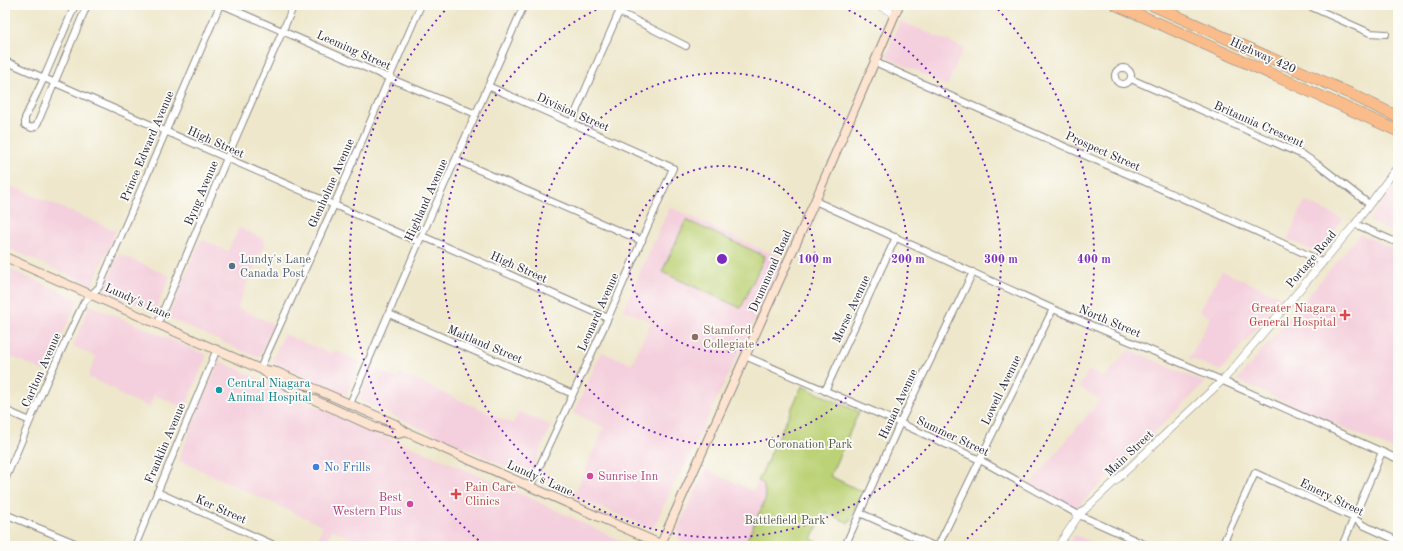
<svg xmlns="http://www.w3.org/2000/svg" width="1403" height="551" viewBox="0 0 1403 551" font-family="'Old Standard TT',serif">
	<rect width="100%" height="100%" fill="#fdfcf7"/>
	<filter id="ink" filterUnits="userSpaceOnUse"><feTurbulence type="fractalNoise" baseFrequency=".025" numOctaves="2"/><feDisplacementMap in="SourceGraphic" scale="8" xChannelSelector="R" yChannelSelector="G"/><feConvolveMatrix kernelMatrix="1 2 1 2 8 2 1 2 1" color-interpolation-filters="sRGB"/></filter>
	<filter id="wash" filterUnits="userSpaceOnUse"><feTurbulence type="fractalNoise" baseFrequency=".012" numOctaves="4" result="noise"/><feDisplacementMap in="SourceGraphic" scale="16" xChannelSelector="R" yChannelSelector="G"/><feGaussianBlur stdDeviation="0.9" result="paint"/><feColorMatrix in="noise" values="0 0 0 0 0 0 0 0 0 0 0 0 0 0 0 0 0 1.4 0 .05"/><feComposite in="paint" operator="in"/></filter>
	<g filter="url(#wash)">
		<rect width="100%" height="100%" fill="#eee7cb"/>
		<path fill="#f4cfdd" d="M 900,21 L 964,48 L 947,86 L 886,56 Z
			M 1398,182 L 1398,235 L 1368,221 Z
			M 5,183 L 116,231 L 92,285 L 5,247 Z
			M 1305,201 L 1343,219 L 1318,253 L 1287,239 Z
			M 670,207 L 783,259 L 683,470 L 674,483 L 653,529 L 574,496 L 604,427 L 573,413 L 602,352 L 632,364 L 651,322 L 623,310 Z
			M 239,228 L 266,240 L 237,308 L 274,324 L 259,358 L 168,318 L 201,239 L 228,251 Z
			M 1360,234 L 1398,251 L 1398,452 L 1237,380 Z
			M 119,254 L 170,276 L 155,312 L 104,290 Z
			M 5,267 L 78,299 L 78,302 L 44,371 L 5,354 Z
			M 1222,271 L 1281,297 L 1221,371 L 1189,358 L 1211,317 L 1199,311 Z
			M 90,305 L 207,355 L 185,408 L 154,395 L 149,407 L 116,393 L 117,390 L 88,377 L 96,357 L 73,346 Z
			M 284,334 L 332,354 L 334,350 L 361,362 L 346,395 L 272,362 Z
			M 1129,349 L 1205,383 L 1074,510 L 1031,483 L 1100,400 L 1079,387 L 1089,370 L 1104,378 Z
			M 219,361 L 267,382 L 306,402 L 375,433 L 427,453 L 528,497 L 632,546 L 369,546 L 332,530 L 325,546 L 315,546 L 323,526 L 178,460 Z
			M 372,367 L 397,378 L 400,373 L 513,424 L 519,411 L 551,426 L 529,477 L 358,400 Z
			M 705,469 L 753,491 L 758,481 L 763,483 L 766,497 L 744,546 L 691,546 L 680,541 L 677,530 Z
			M 1075,535 L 1101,546 L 1067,546 Z"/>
		<path fill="#bcd276" stroke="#6f7a58" d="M 686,220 L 765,256 L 741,308 L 662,272 Z
			M 802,386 L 859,412 L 830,476 L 863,492 L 849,523 L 825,512 L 811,539 L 826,546 L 744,546 L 766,498 L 763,483 L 758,481 Z"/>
	</g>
	<g filter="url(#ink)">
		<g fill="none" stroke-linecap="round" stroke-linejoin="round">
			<defs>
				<path id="minor" d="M 75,5 L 44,78 L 25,118 L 25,125 L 32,128 L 36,126 L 38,122 L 87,5
					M 223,5 L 389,78 L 476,114
					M 1307,5 L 1370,33 L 1386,34
					M 619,12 L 686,46
					M 5,61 L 419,242
					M 875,62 C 1023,130 1175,193 1323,262
					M1115 76a8 8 0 1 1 16 0a8 8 0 1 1-16 0Z
					M 1131,79 L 1305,156 L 1319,165 L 1369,204
					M 488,86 L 673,168 L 608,318 L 530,487
					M 571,123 L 622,5
					M 456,160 L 642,241
					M 815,201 L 1053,309 L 1214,377 L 1398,459
					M 1355,224 L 1398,243
					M 422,236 L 608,318
					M 389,314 L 573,394
					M 158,323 L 227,158 L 294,5
					M 745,356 L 900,423 L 980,460 L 1079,515 L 1148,546
					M 260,369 L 334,205 L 421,5
					M 825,391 L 896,237
					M 350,404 L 419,242 L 524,5
					M 5,410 L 30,421
					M 5,480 L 46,383 L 84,302 L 99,287 L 220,5
					M 157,492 L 276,546
					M 860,513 L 934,546
					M 5,514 L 82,546
					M 135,546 L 217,349
					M 845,546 L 900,423 L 973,272
					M 938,546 L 1053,309
					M 1222,546 L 1255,473 L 1354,518 L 1363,525 L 1398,541
					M 1342,546 L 1382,452"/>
				<path id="tertiary" d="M 877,5 L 895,14
					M 1058,546 L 1079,515 L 1226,377 L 1355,224 L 1398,166"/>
				<path id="secondary" d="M 5,257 L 260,369 L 277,372 L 395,424 L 406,432 L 665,546
					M 261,369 L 270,376 L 310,398 L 374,427 L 397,434 L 406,432
					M 660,546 L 815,201 L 899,5"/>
				<path id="motorway" d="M 1116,5 L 1158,23 L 1398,131
					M 1152,5 L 1351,94 L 1398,117"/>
			</defs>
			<use href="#minor" stroke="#888483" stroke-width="8"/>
			<use href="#tertiary" stroke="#888483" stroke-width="8"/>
			<use href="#secondary" stroke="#888483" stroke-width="10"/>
			<use href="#motorway" stroke="#888483" stroke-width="12"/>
			<use href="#minor" stroke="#fff" stroke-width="6"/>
			<use href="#tertiary" stroke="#fff" stroke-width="7"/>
			<use href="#secondary" stroke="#fde4d1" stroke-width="8"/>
			<use href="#motorway" stroke="#fabc8b" stroke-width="11"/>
		</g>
	</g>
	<g fill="none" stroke="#7b2cbf" stroke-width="2" stroke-dasharray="2 4">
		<circle cx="722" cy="259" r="93"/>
		<circle cx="722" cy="259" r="186"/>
		<path d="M838 5A279 279 0 1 1 606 5"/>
		<path d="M483 544A372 372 0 0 1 450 5M994 5A372 372 0 0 1 961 544"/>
	</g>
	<circle fill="#5c6f8a" stroke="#fdfcf7" stroke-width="1.5" cx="232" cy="266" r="4"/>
	<g fill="#e0444e" stroke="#fdfcf7" stroke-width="1.5">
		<path d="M1343 309h4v4h4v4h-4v4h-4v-4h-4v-4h4z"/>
		<path d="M454 488h4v4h4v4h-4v4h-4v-4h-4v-4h4z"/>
	</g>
	<circle fill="#8d6e63" stroke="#fdfcf7" stroke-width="1.5" cx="695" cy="337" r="4"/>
	<circle fill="#0f9aa8" stroke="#fdfcf7" stroke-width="1.5" cx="219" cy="390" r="4"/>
	<circle fill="#3f7fe0" stroke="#fdfcf7" stroke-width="1.5" cx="316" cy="467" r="4"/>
	<g fill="#d1479c" stroke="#fdfcf7" stroke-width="1.5">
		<circle cx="590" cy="476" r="4"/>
		<circle cx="410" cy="504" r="4"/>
	</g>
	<g text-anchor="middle" stroke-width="3.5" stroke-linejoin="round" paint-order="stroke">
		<g font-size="12" fill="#22223b" stroke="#fdfcf7">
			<text transform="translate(354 50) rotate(24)" y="4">Leeming Street</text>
			<text transform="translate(1263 55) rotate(24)" y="4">Highway 420</text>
			<text transform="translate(573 112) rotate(24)" y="4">Division Street</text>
			<text transform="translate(1259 124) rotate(24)" y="4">Britannia Crescent</text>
			<text transform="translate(216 142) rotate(24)" y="4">High Street</text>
			<text transform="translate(147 146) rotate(-67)" y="4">Prince Edward Avenue</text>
			<text transform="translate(1103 151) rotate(24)" y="4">Prospect Street</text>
			<text transform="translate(331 183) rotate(-66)" y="4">Glenholme Avenue</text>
			<text transform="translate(201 193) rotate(-67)" y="4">Byng Avenue</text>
			<text transform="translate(426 200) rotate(-66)" y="4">Highland Avenue</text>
			<text transform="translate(1311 259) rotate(-50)" y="4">Portage Road</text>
			<text transform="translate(519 267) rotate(24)" y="4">High Street</text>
			<text transform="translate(770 271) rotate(-66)" y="4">Drummond Road</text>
			<text transform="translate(138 301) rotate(24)" y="4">Lundy's Lane</text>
			<text transform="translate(851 309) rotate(-65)" y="4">Morse Avenue</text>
			<text transform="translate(598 312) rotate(-66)" y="4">Leonard Avenue</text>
			<text transform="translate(1110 321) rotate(23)" y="4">North Street</text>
			<text transform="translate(485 344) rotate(23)" y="4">Maitland Street</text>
			<text transform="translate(41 370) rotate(-66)" y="4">Carlton Avenue</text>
			<text transform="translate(1001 390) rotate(-64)" y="4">Lowell Avenue</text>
			<text transform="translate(898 404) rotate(-65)" y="4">Hanan Avenue</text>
			<text transform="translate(953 436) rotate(25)" y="4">Summer Street</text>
			<text transform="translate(165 443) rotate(-67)" y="4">Franklin Avenue</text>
			<text transform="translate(1129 453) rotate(-43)" y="4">Main Street</text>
			<text transform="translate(540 478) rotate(24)" y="4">Lundy's Lane</text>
			<text transform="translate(1332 497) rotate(26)" y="4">Emery Street</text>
			<text transform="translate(221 509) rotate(24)" y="4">Ker Street</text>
		</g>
		<g font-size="12" fill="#4e5e75" stroke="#fdfcf7" text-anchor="start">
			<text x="240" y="263">Lundy's Lane<tspan x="240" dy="14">Canada Post</tspan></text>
		</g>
		<g font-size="12" fill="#be3a42" stroke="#fdfcf7" text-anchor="end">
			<text x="1336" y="312">Greater Niagara<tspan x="1336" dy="14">General Hospital</tspan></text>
			<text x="465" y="491" text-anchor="start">Pain Care<tspan x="465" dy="14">Clinics</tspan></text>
		</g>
		<g font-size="12" fill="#785e54" stroke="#fdfcf7" text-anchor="start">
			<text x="703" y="334">Stamford<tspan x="703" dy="14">Collegiate</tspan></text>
		</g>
		<g font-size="12" fill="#0d838f" stroke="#fdfcf7" text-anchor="start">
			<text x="227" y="387">Central Niagara<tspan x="227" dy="14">Animal Hospital</tspan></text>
		</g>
		<g font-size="12" fill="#50574d" stroke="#fdfcf7">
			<text x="810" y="448">Coronation Park</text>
			<text x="785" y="524">Battlefield Park</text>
		</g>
		<g font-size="12" fill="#366cbe" stroke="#fdfcf7" text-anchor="start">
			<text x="324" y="471">No Frills</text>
		</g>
		<g font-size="12" fill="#b23c85" stroke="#fdfcf7" text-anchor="start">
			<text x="598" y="480">Sunrise Inn</text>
			<text x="402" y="501" text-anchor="end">Best<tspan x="402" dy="14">Western Plus</tspan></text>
		</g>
	</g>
	<circle cx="722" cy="259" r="6" fill="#7b2cbf" stroke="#fdfcf7" stroke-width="2"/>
	<g font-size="12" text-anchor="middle" font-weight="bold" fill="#7b2cbf" stroke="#fdfcf7" stroke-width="3.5" stroke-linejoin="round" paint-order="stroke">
		<text x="815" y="263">100 m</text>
		<text x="908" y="263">200 m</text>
		<text x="1001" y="263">300 m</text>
		<text x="1094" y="263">400 m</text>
	</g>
	<rect width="1403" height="551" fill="none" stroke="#fdfcf7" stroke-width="20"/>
</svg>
